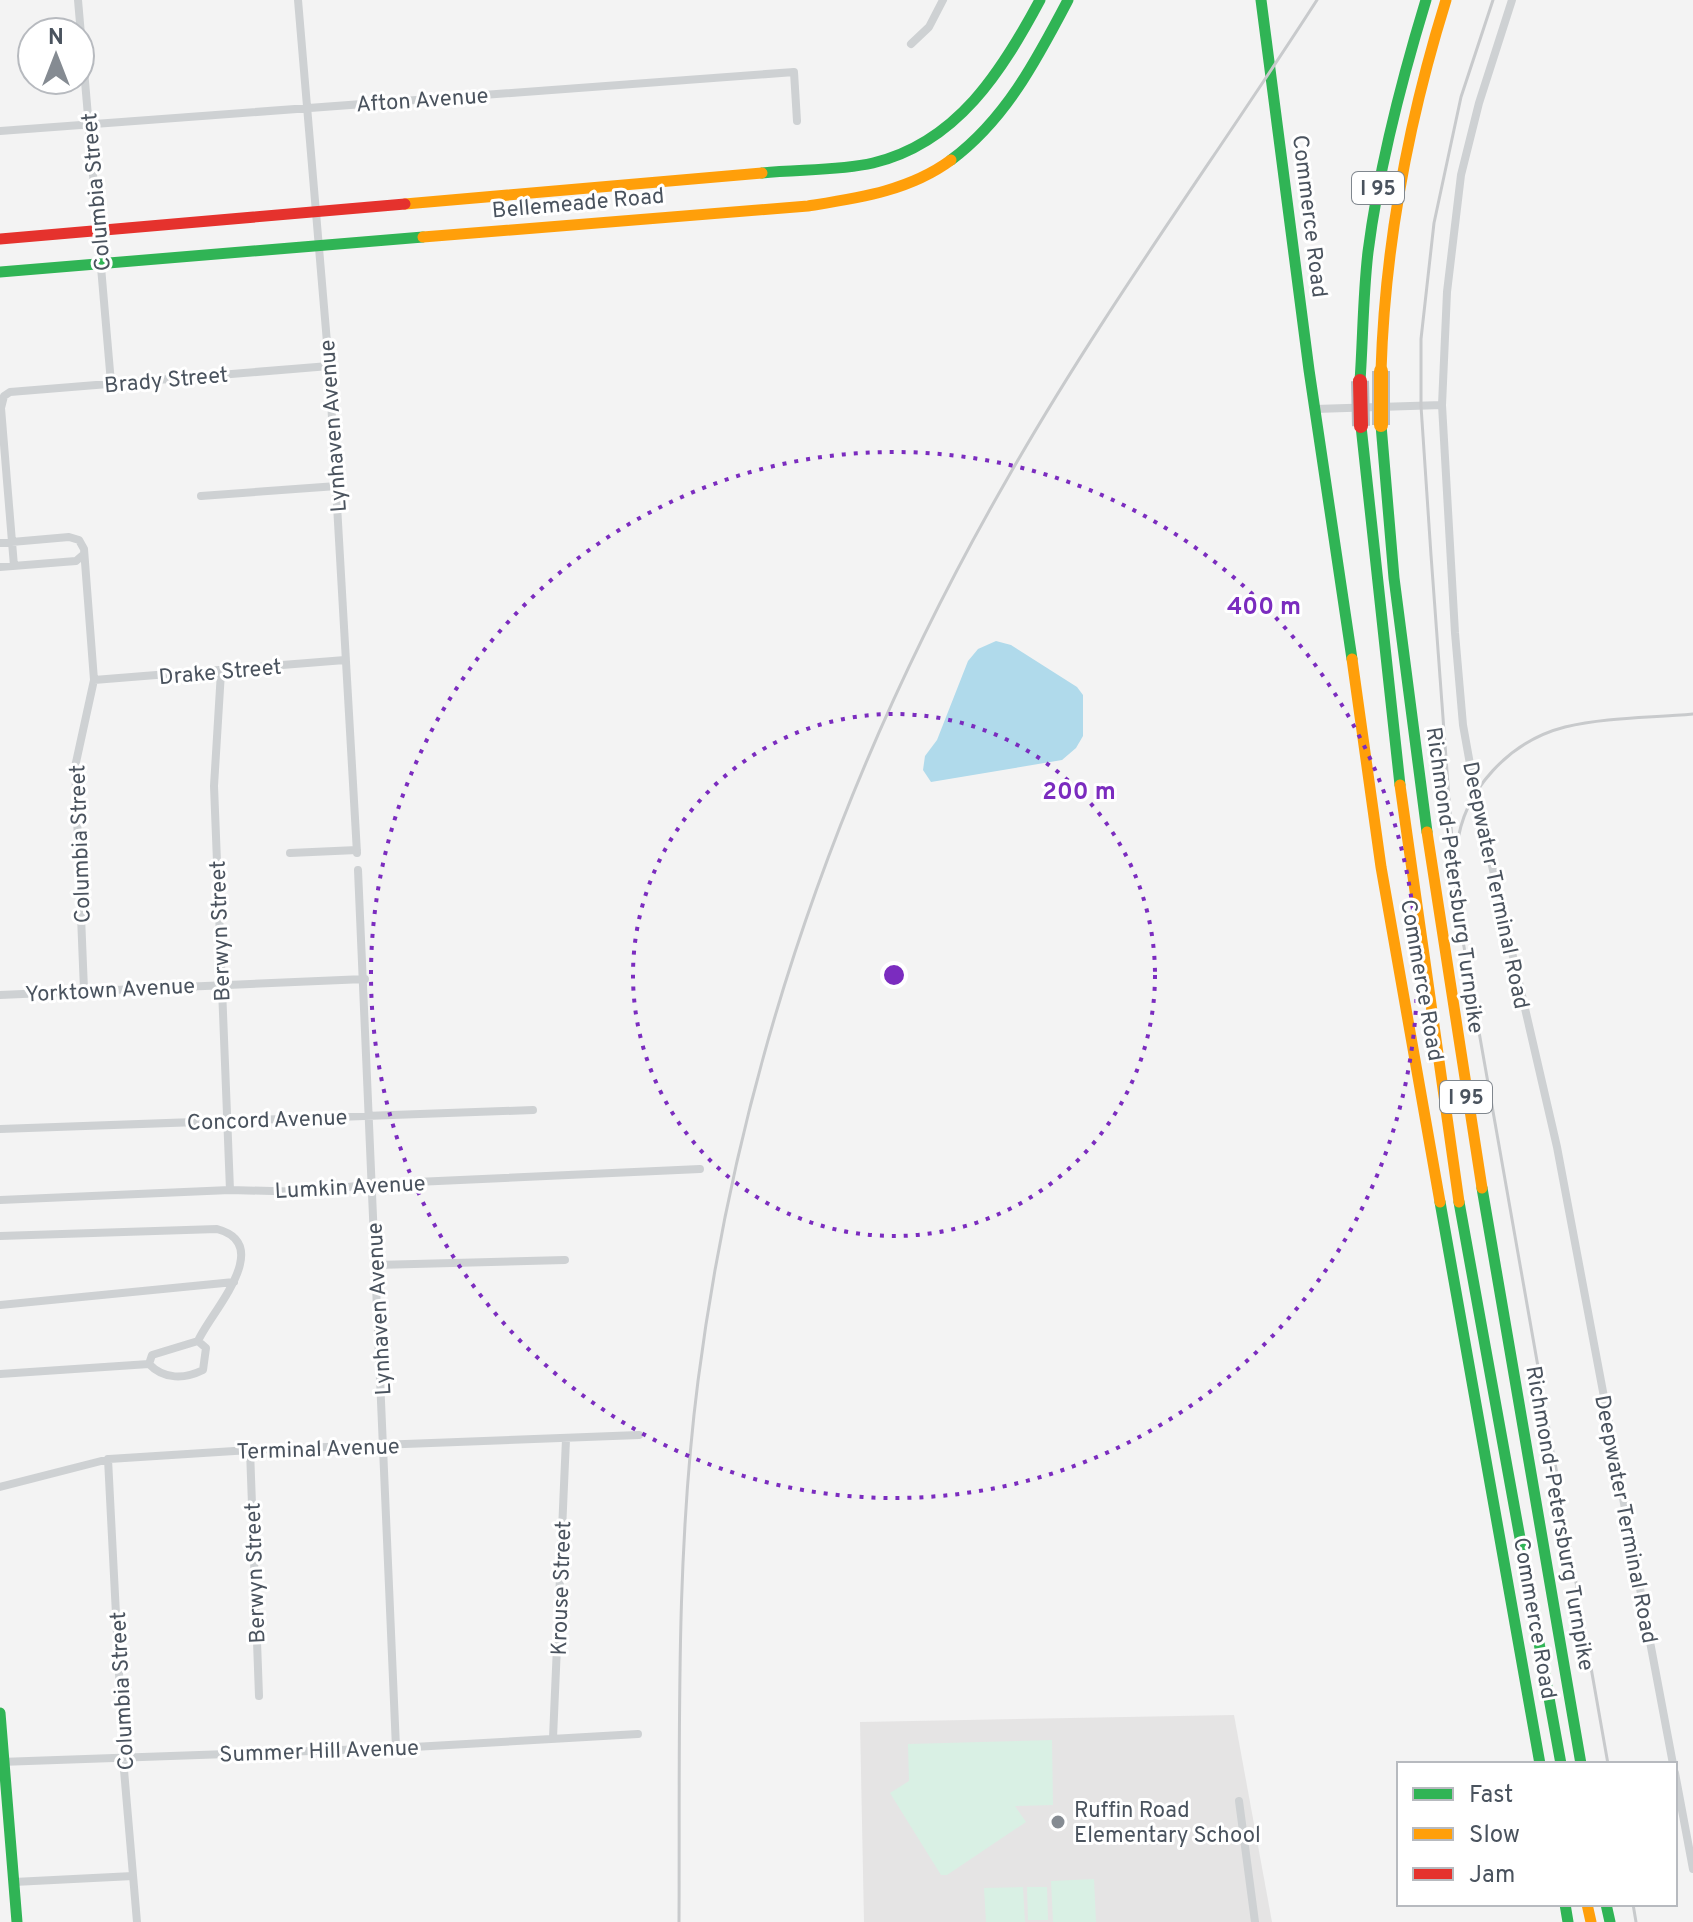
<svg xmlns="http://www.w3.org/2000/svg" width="1693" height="1922" viewBox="0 0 1693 1922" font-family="Overpass,sans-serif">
	<rect width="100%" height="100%" fill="#f3f3f3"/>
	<path fill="#e5e4e4" d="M 1234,1715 L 1272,1922 L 864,1922 L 860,1722 Z"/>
	<path fill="#d9f0e4" d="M 1052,1740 L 1053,1805 L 1015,1806 L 1026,1822 L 947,1875 L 941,1875 L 890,1793 L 909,1781 L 908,1744 Z
		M 1094,1879 L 1096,1922 L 1053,1922 L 1051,1881 Z
		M 1023,1887 L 1025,1922 L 986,1922 L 984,1888 Z
		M 1027,1887 L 1047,1887 L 1048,1920 L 1028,1920 Z"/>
	<path fill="#b0daeb" d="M 996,641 L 1011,645 L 1077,687 L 1083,695 L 1083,736 L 1076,748 L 1062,760 L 931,782 L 923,770 L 925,756 L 937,740 L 968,661 L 978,649 Z"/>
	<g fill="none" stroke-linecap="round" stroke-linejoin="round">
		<path stroke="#ced1d3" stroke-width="8" d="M 78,0 L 111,383
			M 298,0 L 329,366 L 357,853
			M 1512,0 L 1479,103 L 1461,175 L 1447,292 L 1442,405 L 1455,633 L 1463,725 L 1475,792 L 1557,1147 L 1673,1764
			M 911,44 L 929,27 L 943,0
			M 0,131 L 794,72 L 797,121
			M 1315,409 L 1442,405
			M 201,496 L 337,486
			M 0,543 L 69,537 L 79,540 L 84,549 L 94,680 L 75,767 L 84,990
			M 14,566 L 1,408 L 4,396 L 10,392 L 329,366
			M 0,567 L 76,561 L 83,555
			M 221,672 L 214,786 L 230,1190
			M 94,680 L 345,660
			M 290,853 L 357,850
			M 358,870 L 396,1748
			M 0,995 L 365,979
			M 0,1129 L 533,1110
			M 0,1200 L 230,1190 L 309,1192 L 372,1184 L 700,1169
			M 0,1236 L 217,1229 C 276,1245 210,1313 198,1341
			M 376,1265 L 565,1260
			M 0,1305 L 234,1282
			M 198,1341 L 206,1348 L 203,1370 C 185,1379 164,1380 149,1364 L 152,1355 Z
			M 0,1374 L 149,1364
			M 250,1450 L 259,1696
			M 108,1459 L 124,1770 L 137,1922
			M 0,1487 L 109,1459 L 250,1450 L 639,1435
			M 553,1738 L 566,1439
			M 0,1762 L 396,1748 L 638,1734
			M 1675,1773 L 1693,1869
			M 1239,1801 L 1255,1922
			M 14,1882 L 133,1876"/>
		<path stroke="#30b455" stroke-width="11" d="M 1261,0 L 1309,370 L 1352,659
			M 951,160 C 1006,119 1037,59 1068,0
			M 762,173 C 798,169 838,171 873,163 C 957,143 1002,71 1040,0
			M 0,272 L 423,237
			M 1360,381 C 1363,338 1363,295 1368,252 C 1379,166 1401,82 1426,0
			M 1381,425 L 1394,578 L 1427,832
			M 1361,426 L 1400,785
			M 1482,1188 L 1581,1764
			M 1440,1202 L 1540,1764
			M 1459,1202 L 1561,1764
			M 0,1713 L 17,1922
			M 1565,1904 L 1568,1922
			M 1606,1904 L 1610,1922"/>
		<path stroke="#ff9f0a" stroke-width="11" d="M 405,204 L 762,173
			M 423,237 L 808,206 C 858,198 909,191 951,160
			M 1381,371 C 1385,243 1408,122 1446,0
			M 1352,659 L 1381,867 L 1440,1202
			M 1400,785 L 1459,1202
			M 1427,832 L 1482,1188
			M 1587,1904 L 1591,1922"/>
		<path stroke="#e5322d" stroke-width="11" d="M 0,239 L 405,204"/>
		<path stroke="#c8cacc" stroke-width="3" d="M 1493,0 L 1461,97 L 1434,223 L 1421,339 L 1421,406 L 1431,555 L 1457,907 L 1608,1764
			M 1457,847 C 1463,790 1510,741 1565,727 C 1606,717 1651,718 1693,714
			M 1633,1904 L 1636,1922
			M 679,1922 C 680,1742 675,1560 698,1381 C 739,1062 846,760 1006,481 C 1100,315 1214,160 1317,0"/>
		<defs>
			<path id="slow-bridge" d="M 1381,371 L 1381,425"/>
			<path id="jam-bridge" d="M 1360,381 L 1361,426"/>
		</defs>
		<use href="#slow-bridge" stroke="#b8bcc2" stroke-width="18" stroke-linecap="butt"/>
		<use href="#jam-bridge" stroke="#b8bcc2" stroke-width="18" stroke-linecap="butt"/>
		<use href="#slow-bridge" stroke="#ff9f0a" stroke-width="14"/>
		<use href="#jam-bridge" stroke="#e5322d" stroke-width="14"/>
	</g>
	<g fill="none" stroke="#7b2cbf" stroke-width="4" stroke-dasharray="4 8">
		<circle cx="894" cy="975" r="261"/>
		<circle cx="894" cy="975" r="523"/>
	</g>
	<circle fill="#858b92" stroke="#fff" stroke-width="3" cx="1058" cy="1822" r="8"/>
	<g text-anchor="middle" stroke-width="6" stroke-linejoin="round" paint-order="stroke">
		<g fill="#fff" stroke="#80878e" stroke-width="2">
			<rect x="1352" y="172" width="52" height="32" rx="6"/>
			<rect x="1440" y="1081" width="52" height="32" rx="6"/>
		</g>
		<g font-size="20" font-weight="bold" fill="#4a535e">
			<text x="1378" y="195">I 95</text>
			<text x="1466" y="1104">I 95</text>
		</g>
		<g font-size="22" fill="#4a535e" stroke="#fff">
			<text transform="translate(422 99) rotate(-4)" y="8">Afton Avenue</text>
			<text transform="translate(95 192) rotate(-95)" y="8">Columbia Street</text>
			<text transform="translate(578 202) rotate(-5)" y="8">Bellemeade Road</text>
			<text transform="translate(1311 216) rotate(83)" y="8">Commerce Road</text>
			<text transform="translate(166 379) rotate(-5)" y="8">Brady Street</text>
			<text transform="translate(332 426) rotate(-94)" y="8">Lynhaven Avenue</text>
			<text transform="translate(220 671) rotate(-5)" y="8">Drake Street</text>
			<text transform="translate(79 844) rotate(-92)" y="8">Columbia Street</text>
			<text transform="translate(1456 880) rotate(82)" y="8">Richmond-Petersburg Turnpike</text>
			<text transform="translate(1497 885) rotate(78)" y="8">Deepwater Terminal Road</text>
			<text transform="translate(219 931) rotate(-92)" y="8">Berwyn Street</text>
			<text transform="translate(1423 980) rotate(80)" y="8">Commerce Road</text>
			<text transform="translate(110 989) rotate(-3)" y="8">Yorktown Avenue</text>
			<text transform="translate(267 1119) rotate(-2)" y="8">Concord Avenue</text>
			<text transform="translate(350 1186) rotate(-3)" y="8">Lumkin Avenue</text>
			<text transform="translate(378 1309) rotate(-93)" y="8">Lynhaven Avenue</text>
			<text transform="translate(318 1448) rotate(-2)" y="8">Terminal Avenue</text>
			<text transform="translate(1561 1518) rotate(80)" y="8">Richmond-Petersburg Turnpike</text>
			<text transform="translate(1627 1519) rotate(79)" y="8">Deepwater Terminal Road</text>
			<text transform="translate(254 1573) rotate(-92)" y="8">Berwyn Street</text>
			<text transform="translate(560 1588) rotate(-88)" y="8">Krouse Street</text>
			<text transform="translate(1536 1618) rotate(80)" y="8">Commerce Road</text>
			<text transform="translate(121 1691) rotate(-93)" y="8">Columbia Street</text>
			<text transform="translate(319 1750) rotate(-2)" y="8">Summer Hill Avenue</text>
		</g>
		<g font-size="22" fill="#4a535e" stroke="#fff" text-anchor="start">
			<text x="1074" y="1817">Ruffin Road<tspan x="1074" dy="25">Elementary School</tspan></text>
		</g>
	</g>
	<circle cx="894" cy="975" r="12" fill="#7b2cbf" stroke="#fff" stroke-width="4"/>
	<g font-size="24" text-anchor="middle" font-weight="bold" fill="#7b2cbf" stroke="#fff" stroke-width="6" stroke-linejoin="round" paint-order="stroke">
		<text x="1264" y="614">400 m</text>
		<text x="1079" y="799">200 m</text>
	</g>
	<rect x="1397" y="1762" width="280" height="144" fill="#ffffff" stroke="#b7babf" stroke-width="2"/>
	<rect x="1413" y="1788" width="40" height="12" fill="#30b455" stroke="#b7babf" stroke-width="2"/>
	<text x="1469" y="1802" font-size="24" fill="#4a535e">Fast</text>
	<rect x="1413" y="1828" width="40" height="12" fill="#ff9f0a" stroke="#b7babf" stroke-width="2"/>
	<text x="1469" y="1842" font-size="24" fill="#4a535e">Slow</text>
	<rect x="1413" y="1868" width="40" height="12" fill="#e5322d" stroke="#b7babf" stroke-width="2"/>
	<text x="1469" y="1882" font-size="24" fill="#4a535e">Jam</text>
	<g transform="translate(56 56)"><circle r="38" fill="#ffffff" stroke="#b7babf" stroke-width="2"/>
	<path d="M0-6L14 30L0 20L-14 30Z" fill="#858b92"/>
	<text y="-12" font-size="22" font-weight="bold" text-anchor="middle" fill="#4a535e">N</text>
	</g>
</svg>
